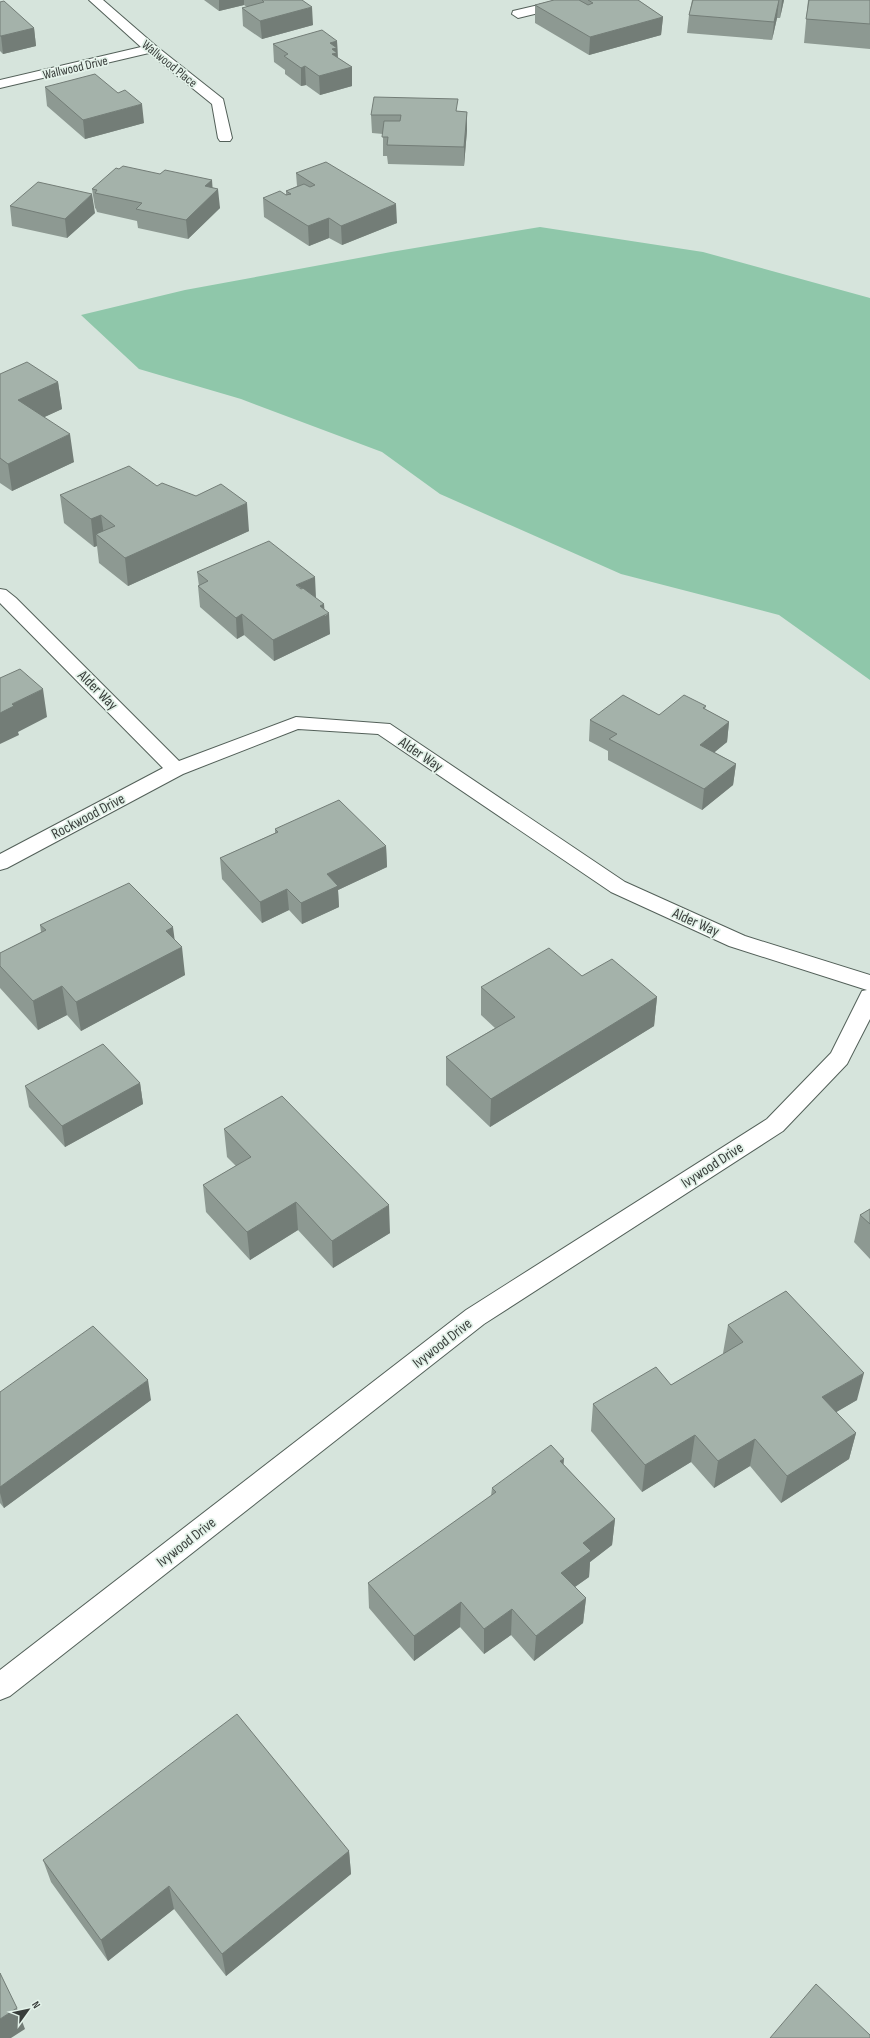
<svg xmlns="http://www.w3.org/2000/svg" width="870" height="2038" viewBox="0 0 870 2038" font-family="'Sofia Sans Condensed',sans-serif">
	<rect width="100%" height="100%" fill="#d6e4dc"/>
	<path fill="#8fc7aa" d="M 540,227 L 703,252 L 870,298 L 870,680 L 779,615 L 621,574 L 440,494 L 382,452 L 241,399 L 139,369 L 81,315 L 185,290 L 391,252 Z"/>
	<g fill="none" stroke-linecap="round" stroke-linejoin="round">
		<defs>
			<path id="minor" d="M 89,0 L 103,0 L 156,46 L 223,99 L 232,138 L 230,141 L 220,141 L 218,138 L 212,104 L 149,53 L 0,88 L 0,80 L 141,47 Z
				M 560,0 L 582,0 L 580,3 L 518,18 L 512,14 L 513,11 Z
				M 0,589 L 6,590 L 16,598 L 179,761 L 296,717 L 390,724 L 625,882 L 745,936 L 870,975 L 870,1019 L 850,1058 L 847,1064 L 783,1131 L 484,1324 L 10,1696 L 0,1700 L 0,1670 L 466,1310 L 767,1119 L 831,1053 L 862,991 L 867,990 L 729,946 L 611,892 L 378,734 L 298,729 L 183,774 L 7,868 L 0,870 L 0,854 L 163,768 L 0,603 Z"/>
		</defs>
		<use href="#minor" stroke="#536059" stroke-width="2"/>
		<use href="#minor" fill="#fff" fill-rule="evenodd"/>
	</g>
	<path fill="#8d9992" d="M 204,0 L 302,0 L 313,25 L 262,39 L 243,26 L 242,8 L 247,7 L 244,5 L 219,11 Z
		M 554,0 L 638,0 L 663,17 L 661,35 L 589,55 L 535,23 L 535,5 Z
		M 692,0 L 784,0 L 780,18 L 777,18 L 772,40 L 687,33 L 689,15 Z
		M 808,0 L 870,0 L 870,49 L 804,43 Z
		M 0,2 L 34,28 L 36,46 L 3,54 L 0,51 Z
		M 337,41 L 338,58 L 352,67 L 352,86 L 320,95 L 306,85 L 301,86 L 285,74 L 285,70 L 274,62 L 273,44 Z
		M 45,87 L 144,123 L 85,139 L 47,106 Z
		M 457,111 L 467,112 L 467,130 L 464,166 L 388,164 L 387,156 L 383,156 L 383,134 L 372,133 L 371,115 Z
		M 296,173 L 397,223 L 342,245 L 329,238 L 309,246 L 264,217 L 263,198 L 286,195 L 286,191 L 297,186 Z
		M 160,174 L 212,180 L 212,188 L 220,208 L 188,239 L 138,228 L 137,221 L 97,212 L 96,209 L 95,208 L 92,189 Z
		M 10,206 L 95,213 L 67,238 L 12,226 Z
		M 0,374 L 58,382 L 62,409 L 44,417 L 74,462 L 12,491 L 0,483 Z
		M 157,486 L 249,531 L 128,586 L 99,563 L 97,546 L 94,547 L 64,523 L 60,495 Z
		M 197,572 L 324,604 L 324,609 L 330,634 L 274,661 L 244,635 L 237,639 L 200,607 L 198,586 L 199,586 Z
		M 706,706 L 705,709 L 729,722 L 727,742 L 714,752 L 736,764 L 733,785 L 702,810 L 608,760 L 608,751 L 589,741 L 590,720 L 659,715 Z
		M 275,829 L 386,846 L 387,867 L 338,890 L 339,907 L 302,924 L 289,910 L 262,923 L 222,879 L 220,858 L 275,833 Z
		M 40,925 L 174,939 L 185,975 L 81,1031 L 67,1015 L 38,1030 L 0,988 L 0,953 L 41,932 Z
		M 582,976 L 657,997 L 654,1026 L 490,1127 L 446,1085 L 446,1057 L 495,1028 L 481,1015 L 481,987 Z
		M 140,1083 L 143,1104 L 65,1147 L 29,1107 L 25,1086 Z
		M 224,1129 L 390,1233 L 333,1268 L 298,1230 L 250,1260 L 206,1212 L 203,1185 L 236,1166 L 227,1157 Z
		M 870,1209 L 870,1259 L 854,1242 L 860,1215 Z
		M 728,1325 L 857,1400 L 836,1412 L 856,1433 L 849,1459 L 781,1503 L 750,1466 L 714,1488 L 691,1462 L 642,1492 L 591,1431 L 593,1404 L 671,1385 L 724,1354 L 723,1353 Z
		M 0,1392 L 151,1400 L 4,1508 L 0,1503 Z
		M 564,1465 L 615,1519 L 612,1545 L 590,1562 L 589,1577 L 575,1587 L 586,1598 L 583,1623 L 534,1661 L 511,1635 L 484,1654 L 460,1627 L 414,1661 L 369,1608 L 368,1583 L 491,1496 L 492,1488 Z
		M 349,1851 L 351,1874 L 226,1976 L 174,1909 L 108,1961 L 51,1882 L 43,1860 Z"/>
	<path fill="#737d77" d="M 219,0 L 244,0 L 244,5 L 219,11 Z
		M 779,0 L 777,18 L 772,40 L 774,22 Z
		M 782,0 L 784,0 L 780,18 Z
		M 312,7 L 313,25 L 262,39 L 260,21 Z
		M 663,17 L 661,35 L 589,55 L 590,37 Z
		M 34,28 L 36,46 L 3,54 L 1,36 Z
		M 337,41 L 338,66 L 333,73 L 330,43 Z
		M 305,66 L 306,85 L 301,86 L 301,68 Z
		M 352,67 L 352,86 L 320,95 L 319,76 Z
		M 142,104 L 144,123 L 85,139 L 83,120 Z
		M 467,112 L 467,130 L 464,166 L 464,147 Z
		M 212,180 L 213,194 L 218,189 L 220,208 L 188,239 L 186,220 L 205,186 Z
		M 92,194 L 95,213 L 67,238 L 65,219 Z
		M 396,204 L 397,223 L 342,245 L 341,226 Z
		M 329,218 L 329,238 L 309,246 L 308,226 Z
		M 58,382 L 62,409 L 23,427 L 18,400 Z
		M 70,434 L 74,462 L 12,491 L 8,464 Z
		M 247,503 L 249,531 L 128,586 L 125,558 Z
		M 101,515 L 105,542 L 96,534 L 97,546 L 94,547 L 91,519 Z
		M 315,577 L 316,598 L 296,585 Z
		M 324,604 L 325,616 L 329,613 L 330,634 L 274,661 L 273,640 L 320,606 Z
		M 242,614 L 244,635 L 237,639 L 236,618 Z
		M 43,689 L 47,717 L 18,732 L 19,735 L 0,744 L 0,713 L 12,704 Z
		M 729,722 L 727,742 L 698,766 L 700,745 Z
		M 736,764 L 733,785 L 702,810 L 704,789 Z
		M 386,846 L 387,867 L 338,890 L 339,907 L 302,924 L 301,903 L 327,874 Z
		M 287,889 L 289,910 L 262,923 L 260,902 Z
		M 173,927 L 176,950 L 182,947 L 185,975 L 81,1031 L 76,1002 L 166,931 Z
		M 62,986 L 67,1015 L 38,1030 L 33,1001 Z
		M 657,997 L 654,1026 L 490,1127 L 491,1099 Z
		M 140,1083 L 143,1104 L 65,1147 L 62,1126 Z
		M 296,1202 L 298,1230 L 250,1260 L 247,1232 Z
		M 389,1205 L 390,1233 L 333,1268 L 332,1241 Z
		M 864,1373 L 857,1400 L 816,1424 L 822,1397 Z
		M 148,1380 L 151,1400 L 4,1508 L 0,1493 L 0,1487 Z
		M 856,1433 L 849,1459 L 781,1503 L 787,1476 Z
		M 695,1435 L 691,1462 L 642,1492 L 645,1465 Z
		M 755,1439 L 750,1466 L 714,1488 L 718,1461 Z
		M 564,1459 L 562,1485 L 560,1461 Z
		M 615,1519 L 612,1545 L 590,1562 L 589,1577 L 559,1598 L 561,1573 L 583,1543 Z
		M 586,1598 L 583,1623 L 534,1661 L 536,1636 Z
		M 461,1602 L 460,1627 L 414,1661 L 414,1636 Z
		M 512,1609 L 511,1635 L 484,1654 L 484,1629 Z
		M 349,1851 L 351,1874 L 226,1976 L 222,1954 Z
		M 169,1886 L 174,1909 L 108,1961 L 101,1940 Z
		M 17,2008 L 25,2029 L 11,2038 L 0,2038 L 0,2019 Z"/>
	<path fill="#a4b2aa" stroke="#737d77" d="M 262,0 L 302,0 L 312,7 L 260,21 L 242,8 L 264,2 Z
		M 554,0 L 579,0 L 588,5 L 593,3 L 588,0 L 638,0 L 663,17 L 590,37 L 535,5 Z
		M 693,0 L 779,0 L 774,22 L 689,15 Z
		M 809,0 L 870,0 L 870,24 L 806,19 Z
		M 4,1 L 34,28 L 1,36 L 0,36 L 0,2 Z
		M 322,30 L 337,41 L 330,43 L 337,48 L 332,49 L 337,53 L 332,54 L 352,67 L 319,76 L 305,66 L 301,68 L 284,56 L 288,54 L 273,44 Z
		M 95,74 L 118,93 L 125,90 L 142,104 L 83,120 L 45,87 Z
		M 374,97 L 458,99 L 456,111 L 467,112 L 464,147 L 387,145 L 388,137 L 382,137 L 384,121 L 400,121 L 401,115 L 371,115 Z
		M 326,162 L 396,204 L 341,226 L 329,218 L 308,226 L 263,198 L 280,191 L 286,195 L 291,194 L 286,191 L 304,184 L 310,187 L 315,185 L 296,173 Z
		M 123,166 L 160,174 L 165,170 L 212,180 L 205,186 L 218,189 L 186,220 L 136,209 L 142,203 L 95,193 L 97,190 L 92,189 L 116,168 L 119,169 Z
		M 38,182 L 92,194 L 65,219 L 10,206 Z
		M 27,362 L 58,382 L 18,400 L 70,434 L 8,464 L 0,458 L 0,374 Z
		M 129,466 L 157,486 L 162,483 L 196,496 L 221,484 L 247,503 L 125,558 L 96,534 L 115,526 L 101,515 L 91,519 L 60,495 Z
		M 269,541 L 315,577 L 296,585 L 301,589 L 303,588 L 324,604 L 320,606 L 329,613 L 273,640 L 242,614 L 236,618 L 198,586 L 208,581 L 197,572 Z
		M 20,669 L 43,689 L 12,704 L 14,706 L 0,713 L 0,678 Z
		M 623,695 L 659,715 L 684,695 L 706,706 L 703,708 L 729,722 L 700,745 L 736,764 L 704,789 L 609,739 L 617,734 L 590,720 Z
		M 339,800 L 386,846 L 327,874 L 338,886 L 301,903 L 287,889 L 260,902 L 220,858 L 278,832 L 275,829 Z
		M 129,883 L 173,927 L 166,931 L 182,947 L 76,1002 L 62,986 L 33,1001 L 0,966 L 0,953 L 46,930 L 40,925 Z
		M 549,948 L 582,976 L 612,959 L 657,997 L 491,1099 L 446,1057 L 515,1017 L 481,987 Z
		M 103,1044 L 140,1083 L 62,1126 L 25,1086 Z
		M 282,1096 L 389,1205 L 332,1241 L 296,1202 L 247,1232 L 203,1185 L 251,1157 L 224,1129 Z
		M 870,1209 L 870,1224 L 860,1215 Z
		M 786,1291 L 864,1373 L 822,1397 L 856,1433 L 787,1476 L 755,1439 L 718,1461 L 695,1435 L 645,1465 L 593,1404 L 656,1367 L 671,1385 L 743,1342 L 728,1325 Z
		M 93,1326 L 148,1380 L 0,1487 L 0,1392 Z
		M 551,1445 L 564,1459 L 560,1461 L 615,1519 L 583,1543 L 591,1551 L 561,1573 L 586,1598 L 536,1636 L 512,1609 L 484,1629 L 461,1602 L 414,1636 L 368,1583 L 496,1492 L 492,1488 Z
		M 237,1714 L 349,1851 L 222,1954 L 169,1886 L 101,1940 L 43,1860 Z
		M 0,1973 L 17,2008 L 0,2019 Z
		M 816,1984 L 870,2035 L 870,2038 L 770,2038 Z"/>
	<g text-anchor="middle" stroke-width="3.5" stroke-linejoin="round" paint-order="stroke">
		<g font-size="13" fill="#393e3b" stroke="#e3f2e9">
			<text transform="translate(170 63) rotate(39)" y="5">Wallwood Place</text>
			<text transform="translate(75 67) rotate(-13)" y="5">Wallwood Drive</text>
		</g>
		<g font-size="15" fill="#393e3b" stroke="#e3f2e9">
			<text transform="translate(98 690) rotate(45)" y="5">Alder Way</text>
			<text transform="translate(421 754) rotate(34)" y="5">Alder Way</text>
			<text transform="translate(88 816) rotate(-28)" y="5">Rockwood Drive</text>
			<text transform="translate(696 922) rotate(24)" y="5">Alder Way</text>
			<text transform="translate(712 1165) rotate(-33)" y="5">Ivywood Drive</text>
			<text transform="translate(442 1343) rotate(-38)" y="5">Ivywood Drive</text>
			<text transform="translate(186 1542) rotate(-38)" y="5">Ivywood Drive</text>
		</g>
	</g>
	<g transform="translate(28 2010) rotate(57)" stroke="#e3f2e9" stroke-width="3" paint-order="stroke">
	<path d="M0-3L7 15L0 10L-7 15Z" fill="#393e3b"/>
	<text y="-6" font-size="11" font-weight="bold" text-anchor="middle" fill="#393e3b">N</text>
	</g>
</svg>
